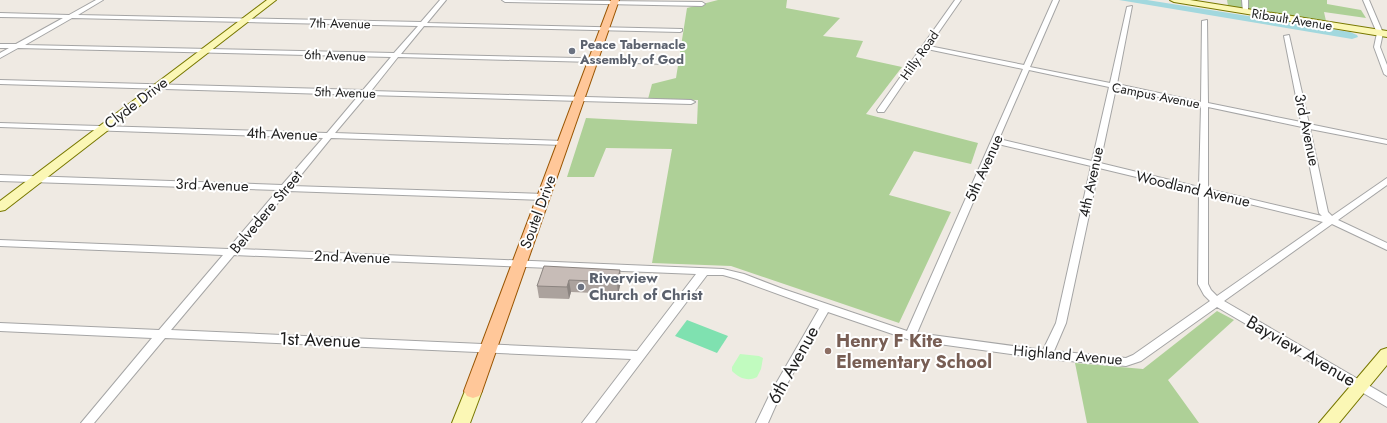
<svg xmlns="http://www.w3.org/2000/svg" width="1387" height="423" viewBox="0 0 1387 423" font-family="Jost,sans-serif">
	<rect width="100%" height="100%" fill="#efeae3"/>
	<path fill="#aed097" d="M 718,0 L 787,0 L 786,8 L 840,18 L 823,36 L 863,41 L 856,57 L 902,67 L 866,114 L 978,143 L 971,164 L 914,151 L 889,195 L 951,212 L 899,323 L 731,266 L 652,263 L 672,149 L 606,148 L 594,177 L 567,177 L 586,118 L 697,124 L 698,100 L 648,99 L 652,84 L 676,78 L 687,8 Z
		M 1227,0 L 1327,0 L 1327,4 L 1361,10 L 1366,18 L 1324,12 L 1326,21 L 1228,6 Z
		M 1217,311 L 1234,320 L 1168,380 L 1199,423 L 1087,423 L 1075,363 L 1143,369 Z"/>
	<path fill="#c1fbbf" d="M 740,354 L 759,356 L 763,358 L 761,369 L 757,377 C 748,382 739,378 732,371 L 732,367 Z"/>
	<path fill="#7fe1b0" d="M 687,320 L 728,336 L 717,353 L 675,336 Z"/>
	<path fill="#a2d8de" d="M 1119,0 L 1147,0 L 1350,32 L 1357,35 L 1358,37 L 1352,39 Z"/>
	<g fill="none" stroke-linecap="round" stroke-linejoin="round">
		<defs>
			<path id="street" d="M 96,0 L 103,0 L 78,15 L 421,22 L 440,0 L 446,0 L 427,23 L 682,29 L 682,31 L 680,32 L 424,26 L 401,54 L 670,60 L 673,62 L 670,64 L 398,57 L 371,91 L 691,100 L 695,102 L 691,104 L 367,95 L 335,133 L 563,141 L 567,143 L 563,145 L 331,138 L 292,186 L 544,194 L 548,197 L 544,200 L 288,191 L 239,249 L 723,269 L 744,274 L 783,289 L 907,331 L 1023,69 L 927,49 L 884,112 L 878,112 L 877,110 L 955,0 L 961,0 L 929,46 L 1024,65 L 1053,0 L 1059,0 L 1030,67 L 1110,83 L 1127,7 L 1132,6 L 1117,84 L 1201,102 L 1202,21 L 1207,20 L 1208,103 L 1301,122 L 1284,36 L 1289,35 L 1309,124 L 1387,140 L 1387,144 L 1310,129 L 1328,212 L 1332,216 L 1387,178 L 1387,185 L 1338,220 L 1387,243 L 1387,250 L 1332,224 L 1224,301 L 1387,396 L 1387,407 L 1217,307 L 1141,361 L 1126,366 L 1047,359 L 910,340 L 828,312 L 779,398 L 768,423 L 756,423 L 770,394 L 819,309 L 737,279 L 723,275 L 707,275 L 595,423 L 582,423 L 631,359 L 165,338 L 94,423 L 81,423 L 152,338 L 0,331 L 0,323 L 159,330 L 223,255 L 0,246 L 0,240 L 228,249 L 278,190 L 0,181 L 0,175 L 282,185 L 323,138 L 0,127 L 0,123 L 327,133 L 359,95 L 0,84 L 0,80 L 363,90 L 391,57 L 18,48 L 0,58 L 0,53 L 9,48 L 0,48 L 0,44 L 16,44 L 63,18 L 0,17 L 0,13 L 69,15 ZM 72,18 L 418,26 L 394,53 L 25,45 ZM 1029,70 L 1109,87 L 1092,161 L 999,139 ZM 1116,88 L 1201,106 L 1199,187 L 1100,163 ZM 1208,107 L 1302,127 L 1319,213 L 1322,216 L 1208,189 ZM 998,144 L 1091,166 L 1056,323 L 1043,350 L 917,333 ZM 1099,168 L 1199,192 L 1198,284 L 1204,295 L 1210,301 L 1133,355 L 1126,358 L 1054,351 L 1066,323 ZM 1208,194 L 1323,222 L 1217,296 L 1211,290 L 1208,284 ZM 234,255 L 696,274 L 637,351 L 171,330 Z
				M 502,0 L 702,2 L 705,4 L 702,6 L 505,2 Z
				M 1242,0 L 1248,0 L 1248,13 L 1243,12 Z
				M 1363,0 L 1369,0 L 1383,33 L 1380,47 L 1387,65 L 1387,76 L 1384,74 L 1374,47 L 1377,33 Z"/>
			<path id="secondary" d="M 267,0 L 276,0 L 5,210 L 0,211 L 0,201 Z
				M 1170,0 L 1190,0 L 1387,31 L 1387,37 L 1174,2 Z
				M 1387,348 L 1387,365 L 1339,423 L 1319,423 L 1381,350 Z
				M 473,384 L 479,386 L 482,391 L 470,423 L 452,423 L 467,386 Z"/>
			<path id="primary" d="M 611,0 L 619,0 L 482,391 L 479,396 L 473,398 L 467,396 L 464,391 Z"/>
		</defs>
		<use href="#street" stroke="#a5a5a5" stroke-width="2"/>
		<use href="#secondary" stroke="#787801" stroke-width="2"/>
		<use href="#primary" stroke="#985400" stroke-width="2"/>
		<use href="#street" fill="#fff" fill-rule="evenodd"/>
		<use href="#secondary" fill="#fbf7b5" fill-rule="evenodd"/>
		<use href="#primary" fill="#ffc799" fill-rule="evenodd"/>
	</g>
	<path fill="#aba29d" d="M 620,270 L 621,282 L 618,294 L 571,292 L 569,299 L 539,298 L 537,286 Z"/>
	<path fill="#8b8480" d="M 620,270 L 621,282 L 618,294 L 617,282 Z
		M 569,280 L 571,292 L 569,299 L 567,287 Z"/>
	<path fill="#c7bcb7" stroke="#8b8480" d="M 544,266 L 620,270 L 617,282 L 569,280 L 567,287 L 537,286 Z"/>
	<g fill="#6b7280" stroke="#fff" stroke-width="1.5">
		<circle cx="572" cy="51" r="4"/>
		<circle cx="581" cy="287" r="4"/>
	</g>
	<circle fill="#8d6e63" stroke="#fff" stroke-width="1.5" cx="828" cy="351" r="4"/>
	<g text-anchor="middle" stroke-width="4" stroke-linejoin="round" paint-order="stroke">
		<g font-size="13" fill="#1e1e1e" stroke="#fff">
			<text transform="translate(1292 19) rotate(9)" y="5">Ribault Avenue</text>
			<text transform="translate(340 23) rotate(1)" y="5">7th Avenue</text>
			<text transform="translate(335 55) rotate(2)" y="5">6th Avenue</text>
			<text transform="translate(919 55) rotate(-55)" y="5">Hilly Road</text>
			<text transform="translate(345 92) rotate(2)" y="5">5th Avenue</text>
			<text transform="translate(1156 95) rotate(11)" y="5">Campus Avenue</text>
		</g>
		<g font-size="13" font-weight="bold" fill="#5b616d" stroke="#fff" text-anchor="start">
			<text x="580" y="49">Peace Tabernacle<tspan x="580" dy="15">Assembly of God</tspan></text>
		</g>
		<g font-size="15" fill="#1e1e1e" stroke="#fff">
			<text transform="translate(136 103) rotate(-37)" y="5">Clyde Drive</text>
			<text transform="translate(1307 130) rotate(78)" y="5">3rd Avenue</text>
			<text transform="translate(282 134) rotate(2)" y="5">4th Avenue</text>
			<text transform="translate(984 168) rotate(-66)" y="5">5th Avenue</text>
			<text transform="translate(1091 182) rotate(-78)" y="5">4th Avenue</text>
			<text transform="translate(212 185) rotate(2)" y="5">3rd Avenue</text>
			<text transform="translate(1193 189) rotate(13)" y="5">Woodland Avenue</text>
			<text transform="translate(266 212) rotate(-50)" y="5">Belvedere Street</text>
			<text transform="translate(538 212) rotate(-70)" y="5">Soutel Drive</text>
			<text transform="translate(352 257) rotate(2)" y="5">2nd Avenue</text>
			<text transform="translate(1068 355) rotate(5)" y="5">Highland Avenue</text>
		</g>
		<g font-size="15" font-weight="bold" fill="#5b616d" stroke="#fff" text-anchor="start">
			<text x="589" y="283">Riverview<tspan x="589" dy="17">Church of Christ</tspan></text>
		</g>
		<g font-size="18" fill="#1e1e1e" stroke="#fff">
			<text transform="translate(320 340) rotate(2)" y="6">1st Avenue</text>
			<text transform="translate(1301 351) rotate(30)" y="6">Bayview Avenue</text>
			<text transform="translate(793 365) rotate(-61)" y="6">6th Avenue</text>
		</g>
		<g font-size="18" font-weight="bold" fill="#785e54" stroke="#fff" text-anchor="start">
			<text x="836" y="347">Henry F Kite<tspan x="836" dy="21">Elementary School</tspan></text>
		</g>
	</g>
</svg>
